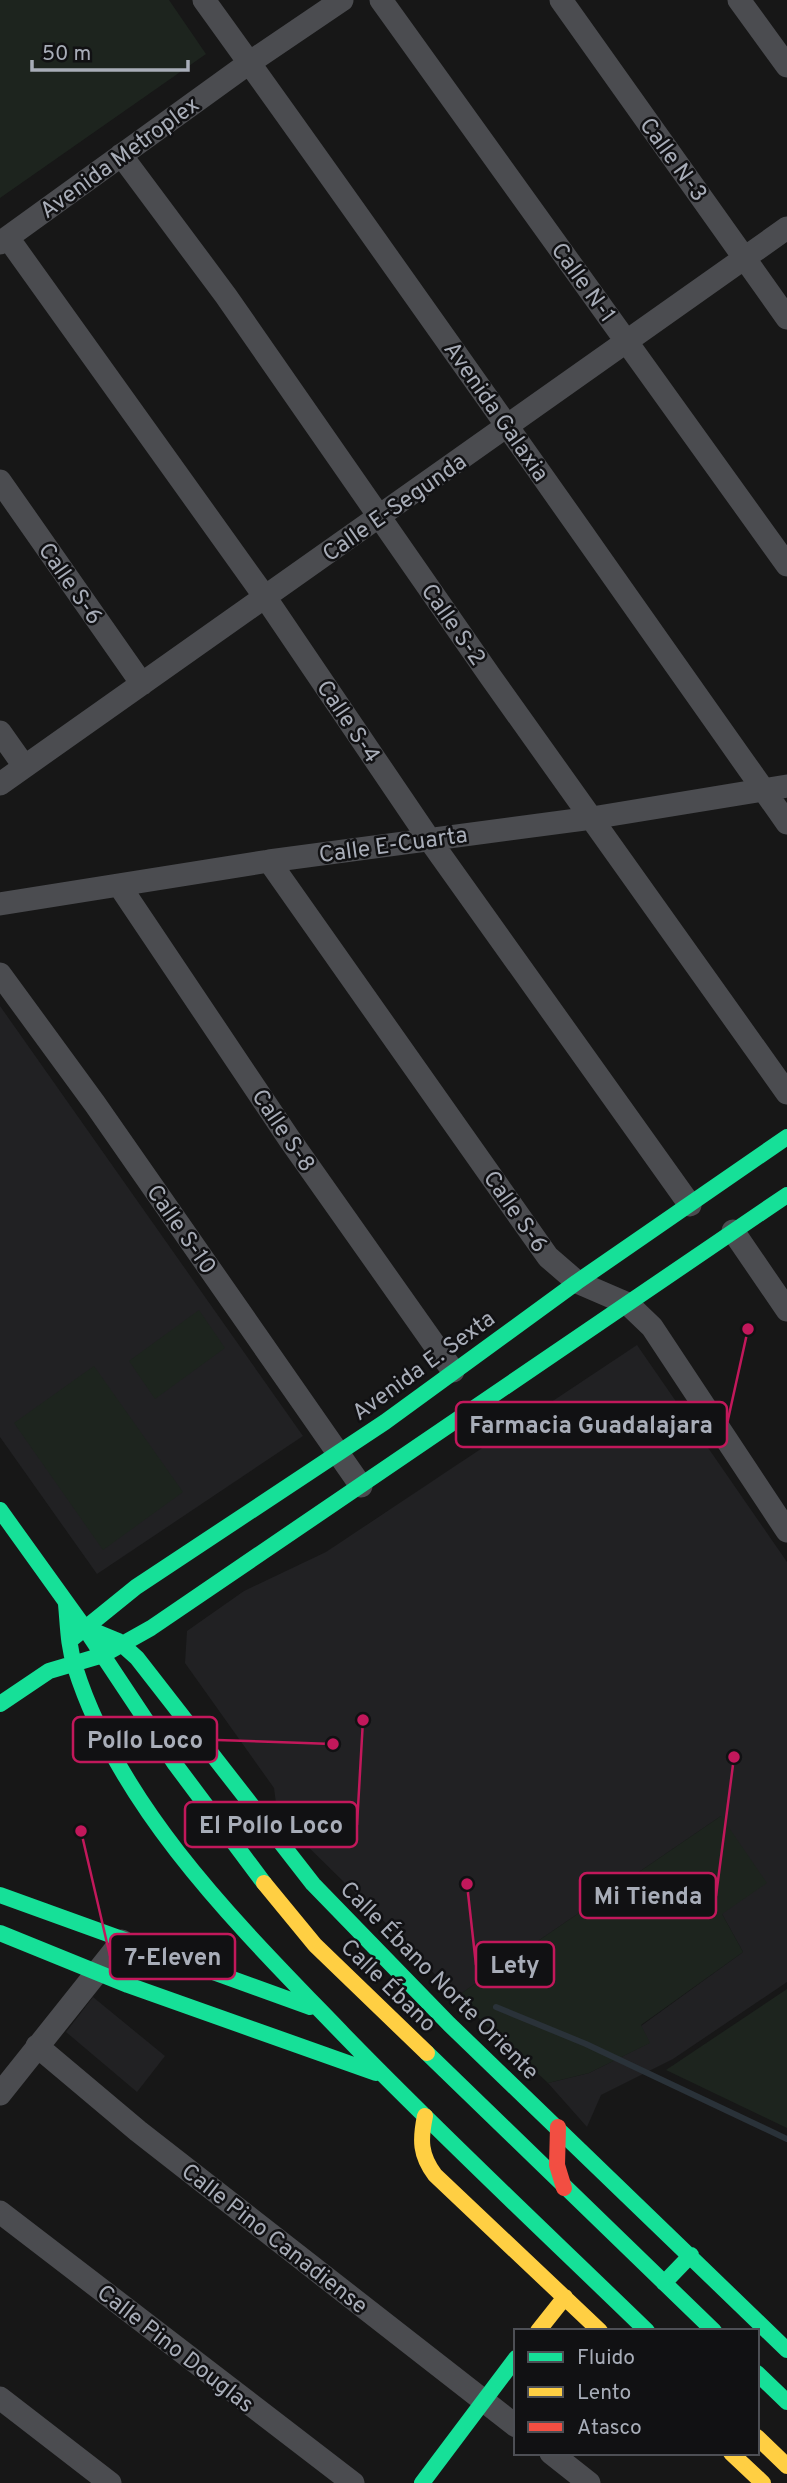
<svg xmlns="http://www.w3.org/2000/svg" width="787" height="2483" viewBox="0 0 787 2483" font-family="Overpass,sans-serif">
	<rect width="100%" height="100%" fill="#171717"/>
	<path fill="#212123" d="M 0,1006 L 303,1436 L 97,1574 L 0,1437 Z
		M 637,1345 L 787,1562 L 787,1982 L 673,2059 L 601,2095 L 587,2127 L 548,2083 L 589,2073 L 649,2043 L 641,2026 L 743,1952 L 722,1914 L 721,1816 L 456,1997 L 403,1940 L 292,1831 L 277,1811 L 274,1788 L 185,1663 L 187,1631 L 244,1591 L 326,1552 Z
		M 93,1997 L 165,2056 L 137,2092 L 66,2032 Z"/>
	<path fill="#1d241e" d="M 0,0 L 169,0 L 206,54 L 0,198 Z
		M 199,1310 L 225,1348 L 155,1399 L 129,1361 Z
		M 94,1366 L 183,1492 L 103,1550 L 14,1423 Z
		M 721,1816 L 767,1883 L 722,1914 L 743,1952 L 641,2025 L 650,2043 L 589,2073 L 548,2083 L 456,1997 Z
		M 787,1989 L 787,2128 L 666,2070 Z"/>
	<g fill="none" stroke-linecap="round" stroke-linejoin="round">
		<path stroke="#2a3239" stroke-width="6" d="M 496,2007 L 586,2044 L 787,2139"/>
		<path stroke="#4b4c50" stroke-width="23" d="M 204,0 C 401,273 593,549 787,823
			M 381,0 L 787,565
			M 561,0 L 787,318
			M 739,0 L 787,66
			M 121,155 L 226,296 L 490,676 L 787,1093
			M 8,238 L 265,597 L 429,839 L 690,1205
			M 0,243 L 249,63 L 342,0
			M 0,481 L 142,684
			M 0,732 L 24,766
			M 0,784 L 787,228
			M 269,861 L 548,1257 L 577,1282 L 628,1304 L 652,1327 L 787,1531
			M 119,885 L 290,1140 L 453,1371
			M 0,904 L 269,861 L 592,818 L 787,786
			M 0,974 L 95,1104 L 361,1486
			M 733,1231 L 787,1310
			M 37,2046 L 138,2131 L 516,2426
			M 0,2094 L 122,1941
			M 0,2212 L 353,2483
			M 0,2398 L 110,2483
			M 551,2453 L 589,2483"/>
		<path stroke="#16e098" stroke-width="16" d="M 0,1510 L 84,1627 L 175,1764 L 264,1883
			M 66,1604 C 68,1625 68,1646 75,1667 C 120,1811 242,1929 344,2035 C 442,2136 546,2233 647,2331
			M 84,1627 L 118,1641 L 137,1658 L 313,1884 L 449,2024 L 787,2350
			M 73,1638 L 136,1587 L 385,1422 L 577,1282 L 787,1137
			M 0,1704 L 49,1671 L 103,1655 L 151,1628 L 787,1195
			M 0,1895 L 310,2007
			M 0,1933 L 128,1985 L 376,2073
			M 427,2053 L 714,2331
			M 664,2283 L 691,2255
			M 757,2373 L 787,2402
			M 422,2483 L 516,2358"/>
		<path stroke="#ffcf43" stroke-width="16" d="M 264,1883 L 315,1945 L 427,2053
			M 425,2116 C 420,2140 420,2155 435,2175 L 600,2331
			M 538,2331 L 565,2297
			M 757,2437 L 787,2466
			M 731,2453 L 763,2483"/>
		<path stroke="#f24e42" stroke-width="16" d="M 558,2127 L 557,2165 L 564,2188"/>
	</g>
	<g text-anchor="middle" stroke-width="5" stroke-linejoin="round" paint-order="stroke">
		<g font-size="23" fill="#a8adb8" stroke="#111113">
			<text transform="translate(119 157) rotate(-36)" y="8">Avenida Metroplex</text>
			<text transform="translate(674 159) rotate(54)" y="8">Calle N-3</text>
			<text transform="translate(584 282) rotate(54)" y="8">Calle N-1</text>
			<text transform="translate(497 411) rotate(55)" y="8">Avenida Galaxia</text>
			<text transform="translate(394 507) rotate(-35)" y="8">Calle E-Segunda</text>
			<text transform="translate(71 583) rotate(55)" y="8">Calle S-6</text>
			<text transform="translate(454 624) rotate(55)" y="8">Calle S-2</text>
			<text transform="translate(349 721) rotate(56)" y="8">Calle S-4</text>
			<text transform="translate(393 844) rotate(-8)" y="8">Calle E-Cuarta</text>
			<text transform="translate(284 1130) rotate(56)" y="8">Calle S-8</text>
			<text transform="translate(516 1211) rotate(55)" y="8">Calle S-6</text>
			<text transform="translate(182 1229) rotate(55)" y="8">Calle S-10</text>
			<text transform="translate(423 1365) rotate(-36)" y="8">Avenida E. Sexta</text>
			<text transform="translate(440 1980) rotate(45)" y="8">Calle Ébano Norte Oriente</text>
			<text transform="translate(389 1985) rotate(44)" y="8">Calle Ébano</text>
			<text transform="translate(275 2238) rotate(38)" y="8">Calle Pino Canadiense</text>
			<text transform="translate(176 2348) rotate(38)" y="8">Calle Pino Douglas</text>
		</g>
	</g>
	<path fill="none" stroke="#c2185b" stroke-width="2.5" d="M748 1329L727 1424M333 1744L217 1740M363 1720L357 1825M734 1757L716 1896M81 1831L110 1956M467 1884L476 1965"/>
	<g fill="#c2185b" stroke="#111113" stroke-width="2.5">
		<circle cx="748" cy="1329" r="7"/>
		<circle cx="333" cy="1744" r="7"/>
		<circle cx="363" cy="1720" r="7"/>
		<circle cx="734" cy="1757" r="7"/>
		<circle cx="81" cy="1831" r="7"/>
		<circle cx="467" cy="1884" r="7"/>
	</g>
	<g fill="#111113" stroke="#c2185b" stroke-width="2.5">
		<rect x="456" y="1402" width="271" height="45" rx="7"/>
		<rect x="73" y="1717" width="144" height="45" rx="7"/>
		<rect x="185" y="1802" width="172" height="45" rx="7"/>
		<rect x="580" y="1873" width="136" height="45" rx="7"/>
		<rect x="110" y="1934" width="125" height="45" rx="7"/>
		<rect x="476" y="1942" width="78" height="45" rx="7"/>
	</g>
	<g font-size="24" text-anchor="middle" font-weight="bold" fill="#a8adb8">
		<text x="591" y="1433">Farmacia Guadalajara</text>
		<text x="145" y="1748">Pollo Loco</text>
		<text x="271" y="1833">El Pollo Loco</text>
		<text x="648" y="1904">Mi Tienda</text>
		<text x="173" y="1965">7-Eleven</text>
		<text x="515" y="1973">Lety</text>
	</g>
	<rect x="514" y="2329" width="245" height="126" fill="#111113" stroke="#4d4f55" stroke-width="2"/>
	<rect x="528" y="2352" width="35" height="10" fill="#16e098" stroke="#4d4f55" stroke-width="2"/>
	<text x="577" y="2364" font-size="21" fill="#a8adb8">Fluido</text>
	<rect x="528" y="2387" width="35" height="10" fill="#ffcf43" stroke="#4d4f55" stroke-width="2"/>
	<text x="577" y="2399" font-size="21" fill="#a8adb8">Lento</text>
	<rect x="528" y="2422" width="35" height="10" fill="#f24e42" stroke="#4d4f55" stroke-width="2"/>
	<text x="577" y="2434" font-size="21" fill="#a8adb8">Atasco</text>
	<path d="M32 60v10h156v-10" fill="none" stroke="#a8adb8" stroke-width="3.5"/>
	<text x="42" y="60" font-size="21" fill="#a8adb8" stroke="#111113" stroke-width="5" paint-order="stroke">50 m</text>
</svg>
